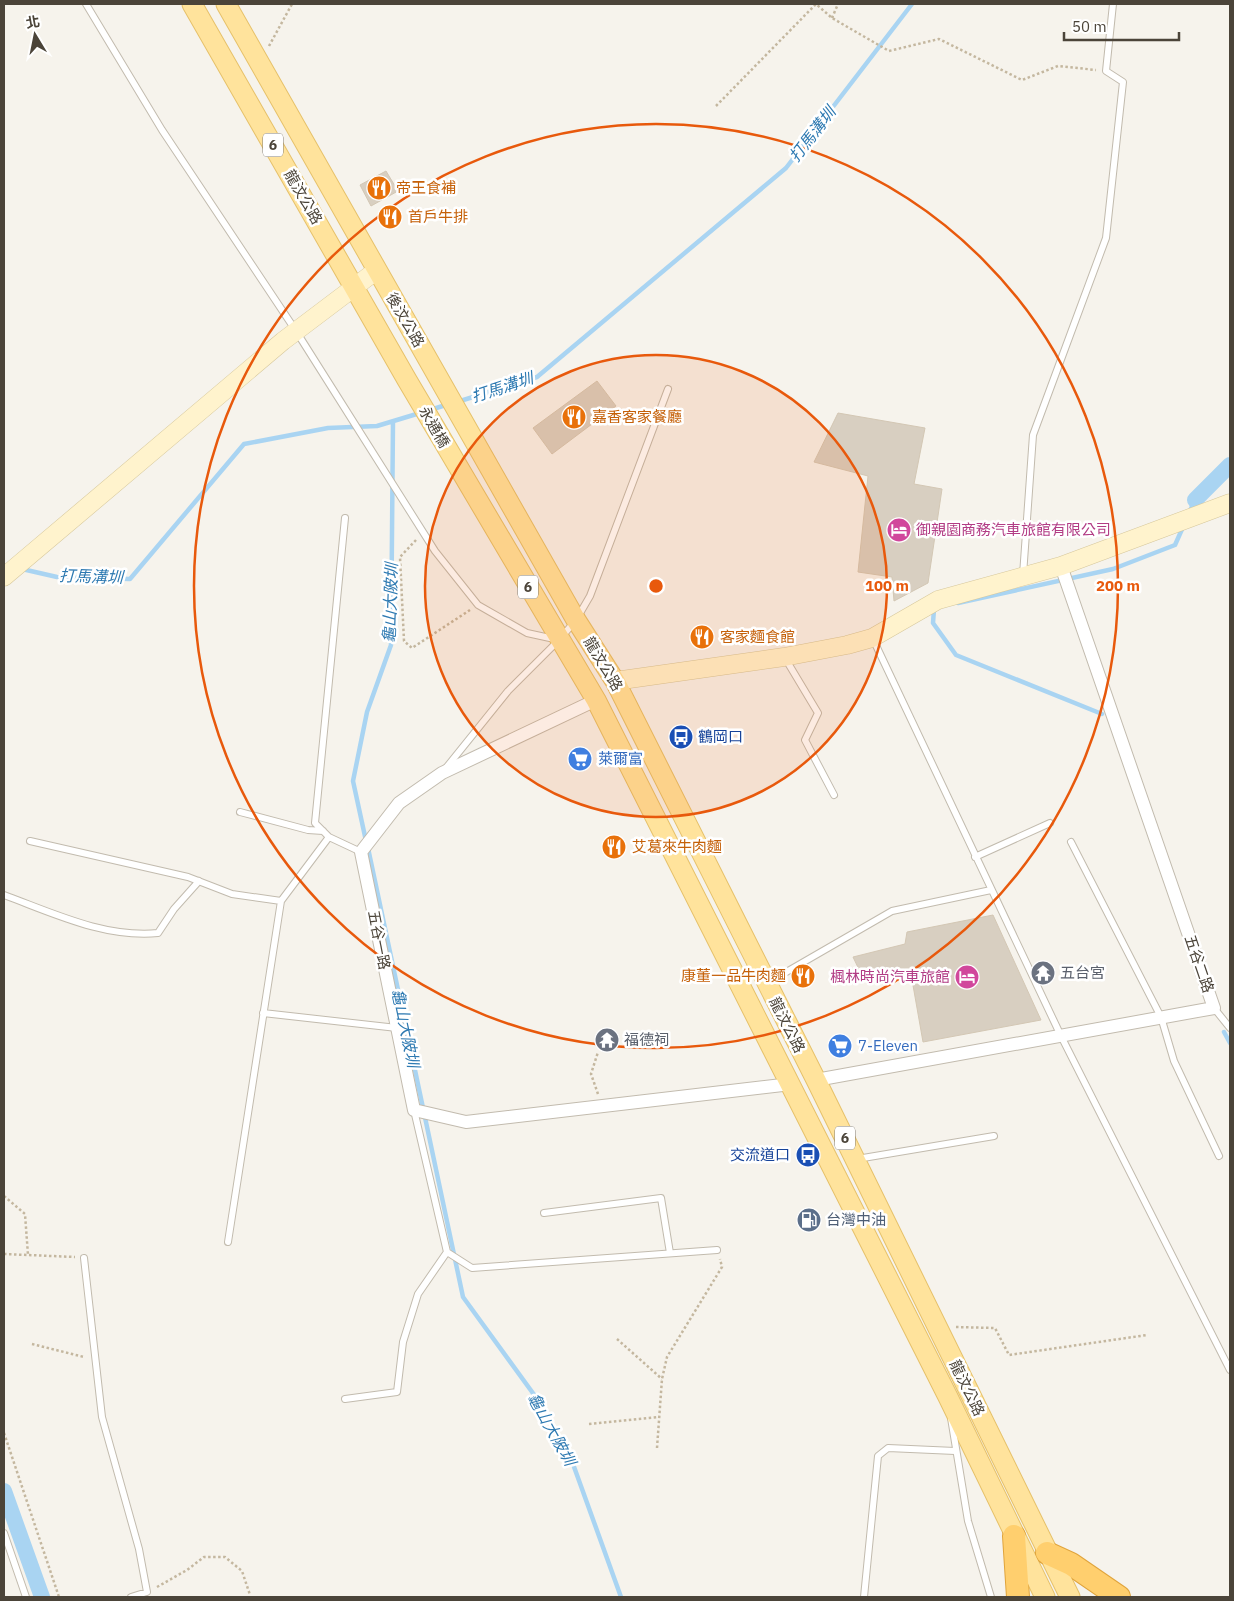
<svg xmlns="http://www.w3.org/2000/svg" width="1234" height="1601" viewBox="0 0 1234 1601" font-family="'IBM Plex Sans','Noto Sans TC',sans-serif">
	<rect width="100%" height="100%" fill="#f6f3ec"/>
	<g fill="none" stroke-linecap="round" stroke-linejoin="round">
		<path stroke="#a9d4f2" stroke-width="4.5" d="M 457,402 L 537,377 L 786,168 L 912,4
			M 430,410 L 449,404
			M 1189,513 L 1195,500
			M 22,569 L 57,577 L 130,579 L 244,444 L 328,428 L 377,426 L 420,413
			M 958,603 L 1113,569 L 1175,545 L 1183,527
			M 936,608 L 934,609 L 933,623 L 956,655 L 1102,714
			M 366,841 L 353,781 L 367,712 L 391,645 L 393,421
			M 368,848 L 463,1297 L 543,1407 L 573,1464 L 621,1597
			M 1224,1032 L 1230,1043"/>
		<path stroke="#a9d4f2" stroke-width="16" d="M 1195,500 L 1230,465
			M 4,1491 L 42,1597"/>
	</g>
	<path fill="#d8cfc1" stroke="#d3c7b4" d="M 386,171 L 398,191 L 371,206 L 360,185 Z
		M 597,381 L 616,406 L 552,454 L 533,428 Z
		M 838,413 L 925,428 L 914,484 L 942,489 L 928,583 L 894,601 L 892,577 L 858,572 L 868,476 L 814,462 Z
		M 993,915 L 1041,1020 L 923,1042 L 911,974 L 864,980 L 853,957 L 905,944 L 907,932 Z"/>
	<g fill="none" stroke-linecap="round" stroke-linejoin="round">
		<defs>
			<path id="lane" d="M 86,4 L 162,130 L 296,331 L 435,551 L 478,605 L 527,633 L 559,640 L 576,620 L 590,596 L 668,389
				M 1023,575 L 1033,435 L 1106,238 L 1123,82 L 1106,71 L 1113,4
				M 873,639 L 1061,1036 L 1230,1370
				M 785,658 L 818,713 L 805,740 L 834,795
				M 446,768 L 508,691 L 558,641
				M 240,812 L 308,830 L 323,831
				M 329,837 L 315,823 L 345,518
				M 30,841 L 188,877 L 232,894 L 281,901
				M 1071,842 L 1161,1017 L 1174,1061 L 1219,1156
				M 975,857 L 1050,823
				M 4,895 C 53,913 104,938 158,933 L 174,909 L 199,881
				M 769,982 L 892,911 L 991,890
				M 1214,1008 L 1230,1028
				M 263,1013 L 397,1028
				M 414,1110 L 447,1252 L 472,1268 L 717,1250
				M 857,1159 L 994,1136
				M 544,1213 L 661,1198 L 670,1253
				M 228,1242 L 281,901 L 329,837 L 361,852
				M 84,1258 L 102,1417 L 139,1549 L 147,1592 L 131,1597
				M 345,1399 L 397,1392 L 403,1342 L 418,1294 L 447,1252
				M 951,1418 L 968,1521 L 991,1597
				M 4,1533 L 26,1597
				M 864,1597 L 878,1456 L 888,1448 L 955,1451"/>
			<path id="street" d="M 596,700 L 442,773 L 399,803 L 361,852 L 414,1110 L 466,1122 L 791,1084
				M 816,1080 L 1214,1008 L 1061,566"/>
			<path id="secondary" d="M 4,577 L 283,341 L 377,270
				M 615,681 L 784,657 L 847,645 L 872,638 L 938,600 L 1061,566 L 1230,503"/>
			<path id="primary" d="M 192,4 L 407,380 L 596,700 L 948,1397 L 1045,1597
				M 226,4 L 576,620 L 615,681 L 816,1080 L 1070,1597"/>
			<path id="highway" d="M 1014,1536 L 1018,1597
				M 1047,1553 L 1071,1564 L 1119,1597"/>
		</defs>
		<use href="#lane" stroke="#c2bbae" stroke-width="8"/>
		<use href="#street" stroke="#c2bbae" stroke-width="14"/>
		<use href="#secondary" stroke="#d6c79b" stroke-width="19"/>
		<use href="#primary" stroke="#e6c16a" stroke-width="21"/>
		<use href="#highway" stroke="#e0a43c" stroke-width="24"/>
		<path stroke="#c4b79f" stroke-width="2.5" stroke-dasharray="2.5 2.5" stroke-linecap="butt" d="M 832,18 L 838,4
			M 269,46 L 292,4
			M 716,106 L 816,4 L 832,18 L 889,51 L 939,39 L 1022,80 L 1058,66 L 1096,70
			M 416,540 L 400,557 L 404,641 L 412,648 L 470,610
			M 598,1094 L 591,1074 L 598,1052
			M 4,1196 L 25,1214 L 28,1255
			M 4,1254 L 75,1257
			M 956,1327 L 995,1328 L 1009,1355 L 1147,1335
			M 617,1339 L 662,1379
			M 32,1344 L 84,1357
			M 589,1424 L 659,1417
			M 4,1433 L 59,1597
			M 657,1448 L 662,1379 L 667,1357 L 722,1267 L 720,1259
			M 157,1587 L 187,1570 L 204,1557 L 225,1557 L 242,1571 L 250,1595"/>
		<use href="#lane" stroke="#fff" stroke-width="6"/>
		<use href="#street" stroke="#fff" stroke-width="12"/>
		<use href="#secondary" stroke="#fff3cd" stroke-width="18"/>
		<use href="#primary" stroke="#ffe39c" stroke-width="19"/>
		<use href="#highway" stroke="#ffcf6e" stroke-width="22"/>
	</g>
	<circle cx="656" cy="586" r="231" fill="#e8590c" fill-opacity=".12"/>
	<g fill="none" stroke="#e8590c" stroke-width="2.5">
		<circle cx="656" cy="586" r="231"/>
		<circle cx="656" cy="586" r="462"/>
	</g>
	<defs>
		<symbol id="restaurant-disc" viewBox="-11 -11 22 22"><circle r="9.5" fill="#e8710a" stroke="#fff"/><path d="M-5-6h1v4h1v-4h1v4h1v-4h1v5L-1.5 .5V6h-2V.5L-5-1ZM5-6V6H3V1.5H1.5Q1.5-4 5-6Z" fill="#fff"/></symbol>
		<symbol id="hotel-disc" viewBox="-11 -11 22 22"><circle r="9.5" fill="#d1479c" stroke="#fff"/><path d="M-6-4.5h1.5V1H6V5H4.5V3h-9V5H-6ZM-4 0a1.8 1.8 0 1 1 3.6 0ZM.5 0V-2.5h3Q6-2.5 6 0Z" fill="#fff"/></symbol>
		<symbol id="bus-disc" viewBox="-11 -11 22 22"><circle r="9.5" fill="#1a4fb4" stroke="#fff"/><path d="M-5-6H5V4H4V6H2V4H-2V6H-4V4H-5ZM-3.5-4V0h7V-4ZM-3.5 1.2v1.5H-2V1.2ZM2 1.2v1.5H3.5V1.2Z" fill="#fff"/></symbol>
		<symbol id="supermarket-disc" viewBox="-11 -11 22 22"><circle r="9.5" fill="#3f7fe0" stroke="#fff"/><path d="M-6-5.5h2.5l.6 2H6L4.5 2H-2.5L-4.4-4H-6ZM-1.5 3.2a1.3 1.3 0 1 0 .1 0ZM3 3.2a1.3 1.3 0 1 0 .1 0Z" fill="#fff"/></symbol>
		<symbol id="temple-disc" viewBox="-11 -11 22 22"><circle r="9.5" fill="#6b7280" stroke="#fff"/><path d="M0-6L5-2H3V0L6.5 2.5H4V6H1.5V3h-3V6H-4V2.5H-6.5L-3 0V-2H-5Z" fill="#fff"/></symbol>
		<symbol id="fuel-disc" viewBox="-11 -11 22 22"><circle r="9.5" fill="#5c6f8a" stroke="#fff"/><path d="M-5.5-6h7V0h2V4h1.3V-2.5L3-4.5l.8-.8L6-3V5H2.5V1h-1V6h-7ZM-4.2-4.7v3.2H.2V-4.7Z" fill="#fff"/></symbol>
	</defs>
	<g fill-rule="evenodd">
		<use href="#restaurant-disc" x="365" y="174" width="28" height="28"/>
		<use href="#restaurant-disc" x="376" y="203" width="28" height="28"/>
		<use href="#restaurant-disc" x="560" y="403" width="28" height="28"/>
		<use href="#hotel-disc" x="885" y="516" width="28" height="28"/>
		<use href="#restaurant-disc" x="688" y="623" width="28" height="28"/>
		<use href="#bus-disc" x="667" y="723" width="28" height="28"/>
		<use href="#supermarket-disc" x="566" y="745" width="28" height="28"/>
		<use href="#restaurant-disc" x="600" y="833" width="28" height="28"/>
		<use href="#temple-disc" x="1029" y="959" width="28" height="28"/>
		<use href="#restaurant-disc" x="789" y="962" width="28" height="28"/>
		<use href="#hotel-disc" x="953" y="963" width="28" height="28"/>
		<use href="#temple-disc" x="593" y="1026" width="28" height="28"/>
		<use href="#supermarket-disc" x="826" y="1032" width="28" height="28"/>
		<use href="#bus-disc" x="794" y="1141" width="28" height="28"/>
		<use href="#fuel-disc" x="795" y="1206" width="28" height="28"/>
	</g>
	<g text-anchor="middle" stroke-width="5" stroke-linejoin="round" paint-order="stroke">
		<g fill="#fff" stroke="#817c74" stroke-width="1">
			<rect x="263" y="133.5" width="20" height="23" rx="4"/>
			<rect x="518" y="575.5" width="20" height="23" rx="4"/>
			<rect x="835" y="1126.5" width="20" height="23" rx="4"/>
		</g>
		<g font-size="14" font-weight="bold" fill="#4b4439">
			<text x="273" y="150">6</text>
			<text x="528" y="592">6</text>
			<text x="845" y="1143">6</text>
		</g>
		<g font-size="15" fill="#c56008" stroke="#fff" text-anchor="start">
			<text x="396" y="193">帝王食補</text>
			<text x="408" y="222">首戶牛排</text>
			<text x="592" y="422">嘉香客家餐廳</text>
			<text x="720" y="642">客家麵食館</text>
			<text x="632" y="852">艾葛來牛肉麵</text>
			<text x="786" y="981" text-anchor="end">康董一品牛肉麵</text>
		</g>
		<g font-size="15" fill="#4b4439" stroke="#fff">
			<text transform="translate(303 197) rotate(60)" y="5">龍汶公路</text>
			<text transform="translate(405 320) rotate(60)" y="5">後汶公路</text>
			<text transform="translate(434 427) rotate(60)" y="5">永通橋</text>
			<text transform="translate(603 664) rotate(59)" y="5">龍汶公路</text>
			<text transform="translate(379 940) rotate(79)" y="5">五谷一路</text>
			<text transform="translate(1199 964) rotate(71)" y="5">五谷二路</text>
			<text transform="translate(787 1025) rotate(63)" y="5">龍汶公路</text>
			<text transform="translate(967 1388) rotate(64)" y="5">龍汶公路</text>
		</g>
		<g font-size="15" fill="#b23c85" stroke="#fff" text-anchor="start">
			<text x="916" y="535">御親園商務汽車旅館有限公司</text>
			<text x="950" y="982" text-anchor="end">楓林時尚汽車旅館</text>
		</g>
		<g font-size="15" fill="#164399" stroke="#fff" text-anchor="start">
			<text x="698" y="742">鶴岡口</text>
			<text x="790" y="1160" text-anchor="end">交流道口</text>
		</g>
		<g font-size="15" fill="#366cbe" stroke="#fff" text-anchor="start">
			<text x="598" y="764">萊爾富</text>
			<text x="858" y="1051">7-Eleven</text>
		</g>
		<g font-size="15" fill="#5b616d" stroke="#fff" text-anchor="start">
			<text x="1060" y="978">五台宮</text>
			<text x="624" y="1045">福德祠</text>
		</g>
		<g font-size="15" fill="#4e5e75" stroke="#fff" text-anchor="start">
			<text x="826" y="1225">台灣中油</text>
		</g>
		<g font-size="16" font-style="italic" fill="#2e7ab2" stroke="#fff">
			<text transform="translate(812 134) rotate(-52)" y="6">打馬溝圳</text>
			<text transform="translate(502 387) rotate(-18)" y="6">打馬溝圳</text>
			<text transform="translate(91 576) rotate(2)" y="6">打馬溝圳</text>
			<text transform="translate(390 603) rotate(-88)" y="6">龜山大陂圳</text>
			<text transform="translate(406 1028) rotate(78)" y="6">龜山大陂圳</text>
			<text transform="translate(552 1429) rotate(61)" y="6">龜山大陂圳</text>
		</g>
	</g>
	<circle cx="656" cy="586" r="8" fill="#e8590c" stroke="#fff" stroke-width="2.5"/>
	<g font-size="15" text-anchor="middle" font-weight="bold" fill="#e8590c" stroke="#fff" stroke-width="5" stroke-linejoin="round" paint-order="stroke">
		<text x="887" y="591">100 m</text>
		<text x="1118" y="591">200 m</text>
	</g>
	<rect width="1234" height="1601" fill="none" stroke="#4b4439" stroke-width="10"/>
	<g transform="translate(35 35) rotate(350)" stroke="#ffffff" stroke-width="4" paint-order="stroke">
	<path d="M0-4L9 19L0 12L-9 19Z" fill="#4b4439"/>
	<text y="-8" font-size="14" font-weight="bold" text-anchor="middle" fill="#4b4439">北</text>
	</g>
	<path d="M1064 32v8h115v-8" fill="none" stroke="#4b4439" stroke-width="2.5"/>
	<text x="1072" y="32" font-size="15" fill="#4b4439" stroke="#ffffff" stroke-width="4" paint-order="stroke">50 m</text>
</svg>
